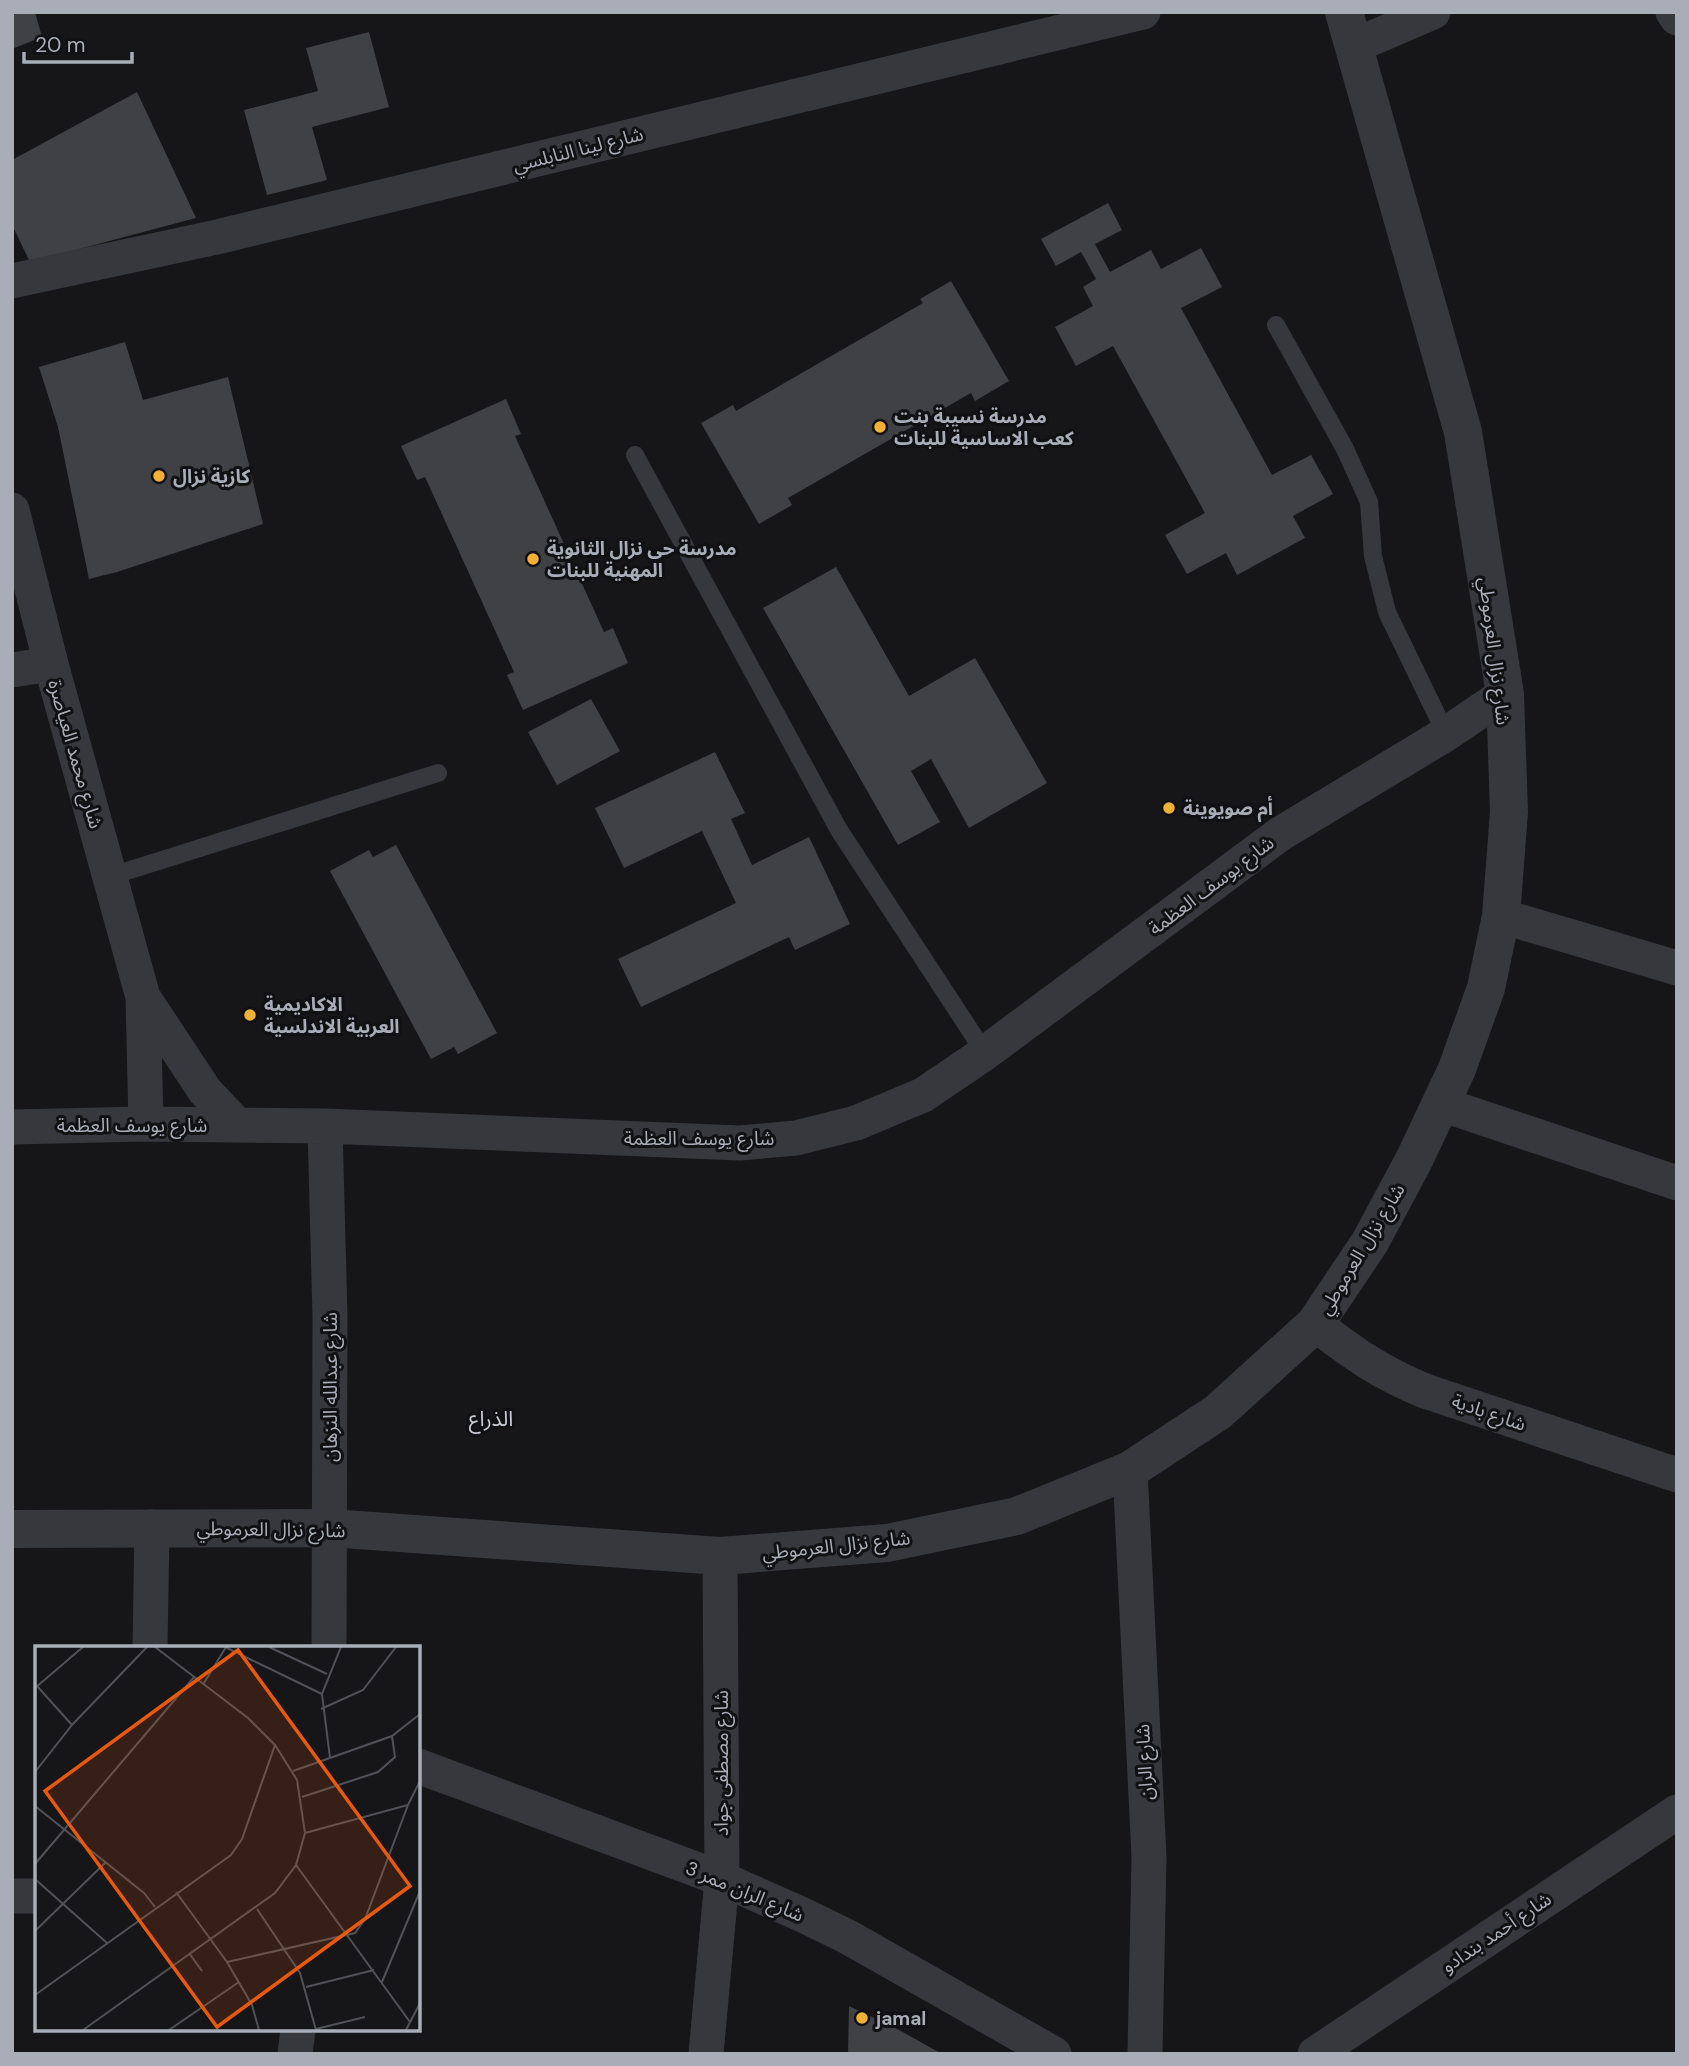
<svg xmlns="http://www.w3.org/2000/svg" width="1689" height="2066" viewBox="0 0 1689 2066" font-family="'DM Sans','Noto Sans Arabic',sans-serif">
	<rect width="100%" height="100%" fill="#161618"/>
	<path fill="#404145" d="M 12,12 L 35,12 L 42,37 L 12,49 Z
		M 369,32 L 389,107 L 312,127 L 327,180 L 267,195 L 244,110 L 318,91 L 306,48 Z
		M 137,92 L 196,218 L 30,262 L 12,225 L 12,160 Z
		M 1108,203 L 1122,230 L 1095,244 L 1110,272 L 1151,250 L 1161,269 L 1201,248 L 1222,287 L 1181,308 L 1272,475 L 1311,455 L 1333,494 L 1293,516 L 1305,538 L 1237,575 L 1226,553 L 1187,574 L 1165,535 L 1205,513 L 1113,346 L 1076,366 L 1055,327 L 1093,306 L 1083,287 L 1096,279 L 1081,252 L 1056,266 L 1041,239 Z
		M 951,281 L 1009,381 L 975,401 L 971,393 L 788,498 L 792,505 L 759,524 L 701,423 L 733,405 L 736,411 L 923,303 L 920,299 Z
		M 125,342 L 143,400 L 228,377 L 263,524 L 117,572 L 89,579 L 58,427 L 39,367 Z
		M 506,399 L 521,434 L 515,436 L 604,632 L 613,628 L 628,663 L 523,710 L 507,675 L 514,672 L 425,477 L 417,480 L 401,446 Z
		M 836,567 L 909,696 L 975,658 L 1047,783 L 969,828 L 931,759 L 911,771 L 940,822 L 898,845 L 763,608 Z
		M 591,699 L 620,751 L 557,785 L 528,732 Z
		M 715,752 L 745,813 L 731,819 L 752,865 L 809,837 L 850,924 L 795,950 L 789,937 L 641,1007 L 618,959 L 736,903 L 702,831 L 624,868 L 595,808 Z
		M 396,845 L 497,1033 L 458,1054 L 454,1047 L 431,1059 L 330,871 L 369,850 L 373,857 Z
		M 849,2006 L 901,2031 L 942,2054 L 848,2054 Z"/>
	<g fill="none" stroke-linecap="round" stroke-linejoin="round">
		<path stroke="#37383d" stroke-width="18" d="M 1276,325 L 1345,449 L 1369,502 L 1373,556 L 1387,612 L 1446,734
			M 635,455 L 839,830 L 985,1053
			M 111,876 L 438,773"/>
		<path stroke="#37383d" stroke-width="35" d="M 1673,12 L 1677,18
			M 1354,46 L 1433,12
			M 12,281 L 217,237 L 1143,12
			M 12,510 L 51,664 L 143,997 L 146,1124
			M 12,670 L 51,664
			M 1501,916 L 1677,968
			M 143,997 L 205,1091 L 237,1125
			M 1441,1104 L 1677,1183
			M 325,1126 L 330,1317 L 329,1648
			M 12,1127 L 146,1124 L 325,1126 L 740,1143 L 796,1138 L 856,1123 L 923,1095 L 985,1053 L 1280,834 L 1446,734 L 1505,694
			M 1315,1324 C 1354,1354 1379,1372 1425,1391 L 1677,1475
			M 1130,1470 L 1149,1857 L 1145,2054
			M 150,1648 L 152,1527
			M 418,1766 L 722,1879 L 803,1915 L 848,1937 L 1054,2054
			M 12,1896 L 37,1896
			M 295,2054 L 298,2029
			M 706,2054 L 722,1879 L 720,1556
			M 1315,2054 L 1677,1812"/>
		<path stroke="#37383d" stroke-width="38" d="M 12,1529 L 330,1528 L 720,1556 L 887,1543 L 1017,1516 L 1130,1470 L 1218,1412 L 1315,1324 L 1370,1242 L 1414,1160 L 1457,1069 L 1486,988 L 1501,916 L 1509,812 L 1505,694 L 1463,432 L 1344,12"/>
	</g>
	<g fill="#f2b134" stroke="#111113" stroke-width="2.5">
		<circle cx="880" cy="427" r="7"/>
		<circle cx="159" cy="476" r="7"/>
		<circle cx="533" cy="559" r="7"/>
		<circle cx="1169" cy="808" r="7"/>
		<circle cx="250" cy="1015" r="7"/>
		<circle cx="862" cy="2018" r="7"/>
	</g>
	<g text-anchor="middle" stroke-width="6" stroke-linejoin="round" paint-order="stroke">
		<g font-size="19" fill="#a8adb8" stroke="#111113">
			<text transform="translate(578 149) rotate(-14)" y="7">شارع لينا النابلسي</text>
			<text transform="translate(1495 651) rotate(83)" y="7">شارع نزال العرموطي</text>
			<text transform="translate(76 754) rotate(74)" y="7">شارع محمد العياصرة</text>
			<text transform="translate(1211 885) rotate(-37)" y="7">شارع يوسف العظمة</text>
			<text x="132" y="1132">شارع يوسف العظمة</text>
			<text x="699" y="1145">شارع يوسف العظمة</text>
			<text transform="translate(1361 1249) rotate(-59)" y="7">شارع نزال العرموطي</text>
			<text transform="translate(330 1387) rotate(-90)" y="7">شارع عبدالله النزهان</text>
			<text transform="translate(1489 1412) rotate(19)" y="7">شارع بادية</text>
			<text transform="translate(271 1529) rotate(1)" y="7">شارع نزال العرموطي</text>
			<text transform="translate(836 1545) rotate(-6)" y="7">شارع نزال العرموطي</text>
			<text transform="translate(1144 1762) rotate(-93)" y="7">شارع الران</text>
			<text transform="translate(721 1763) rotate(-90)" y="7">شارع مصطفى جواد</text>
			<text transform="translate(745 1891) rotate(23)" y="7">شارع الران ممر 3</text>
			<text transform="translate(1496 1932) rotate(-34)" y="7">شارع أحمد بندادو</text>
		</g>
		<g font-size="19" font-weight="bold" fill="#a8adb8" stroke="#111113" text-anchor="start">
			<text x="894" y="423">مدرسة نسيبة بنت<tspan x="894" dy="22">كعب الاساسية للبنات</tspan></text>
			<text x="173" y="483">كازية نزال</text>
			<text x="547" y="555">مدرسة حي نزال الثانوية<tspan x="547" dy="22">المهنية للبنات</tspan></text>
			<text x="1183" y="815">أم صويوينة</text>
			<text x="264" y="1011">الاكاديمية<tspan x="264" dy="22">العربية الاندلسية</tspan></text>
			<text x="876" y="2025">jamal</text>
		</g>
		<g font-size="21" fill="#c9ccd4" stroke="#111113">
			<text x="491" y="1426">الذراع</text>
		</g>
	</g>
	<g transform="translate(35 1646)">
		<rect width="385" height="385" fill="#161618"/>
		<path fill="none" stroke="#505258" stroke-width="2" d="M 190,1 L 287,48M 234,1 L 292,28M 169,37 L 191,1M 2,40 L 37,79M 0,42 L 48,1M 286,63 L 328,44 L 361,1M 295,112 L 287,48 L 306,1M 258,125 L 357,90 L 385,68M 0,126 L 37,79 L 112,1M 267,151 L 343,126 L 360,111 L 357,90M 0,160 L 109,247 L 120,261M 270,187 L 373,159 L 385,135M 0,218 L 160,30M 261,219 L 375,376M 0,233 L 72,297M 141,246 L 192,316 L 217,359 L 224,384M 222,263 L 265,327 L 281,384M 0,285 L 71,216M 154,307 L 167,325M 192,316 L 320,287 L 330,273 L 373,159M 347,336 L 385,245M 271,341 L 339,324M 0,349 L 196,209 L 207,193 L 240,99M 281,383 L 330,371M 48,384 L 240,247 L 261,219 L 270,187 L 262,134 L 240,99 L 213,72 L 120,1M 134,384 L 204,336M 371,384 L 385,357"/>
		<path fill="#e8590c" fill-opacity="0.15" stroke="#e8590c" stroke-width="3.5" d="M 203,4 L 375,240 L 182,381 L 10,145 Z"/>
		<rect width="385" height="385" fill="none" stroke="#a8adb8" stroke-width="3.5"/>
	</g>
	<rect width="1689" height="2066" fill="none" stroke="#a8adb8" stroke-width="28"/>
	<path d="M24 52v10h108v-10" fill="none" stroke="#a8adb8" stroke-width="3.5"/>
	<text x="35" y="52" font-size="21" fill="#a8adb8" stroke="#111113" stroke-width="5" paint-order="stroke">20 m</text>
</svg>
